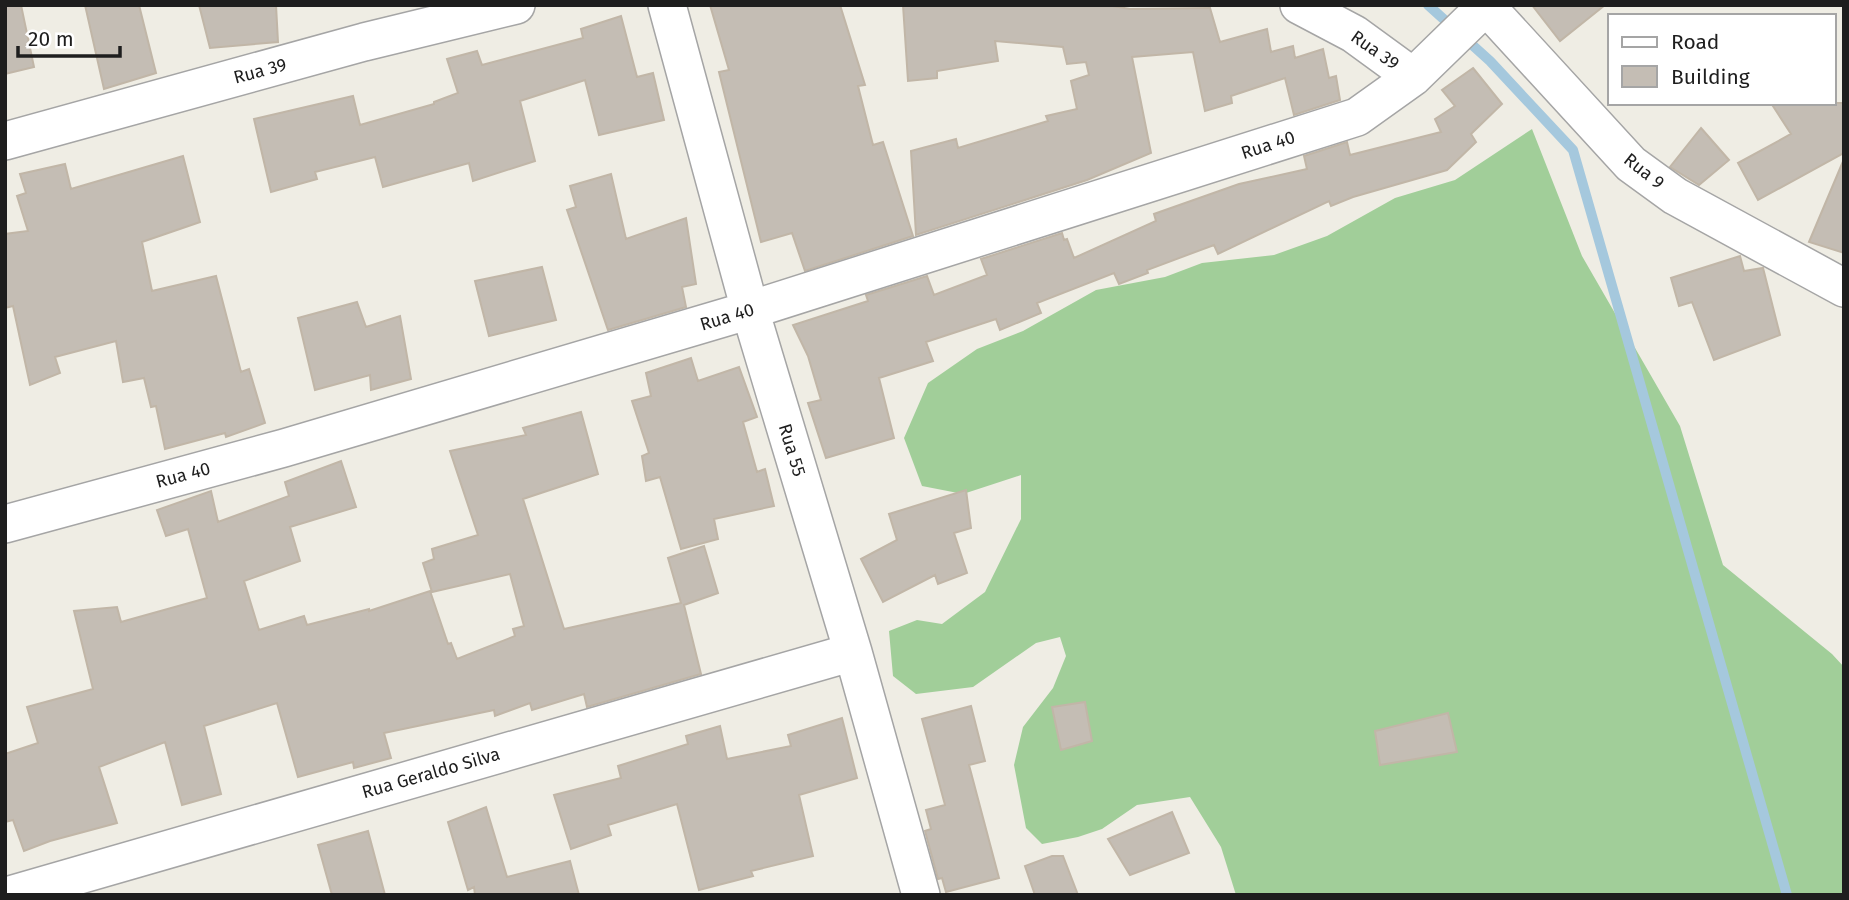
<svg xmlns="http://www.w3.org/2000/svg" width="1849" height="900" viewBox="0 0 1849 900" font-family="'Fira Sans',sans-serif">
	<rect width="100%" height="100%" fill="#efede4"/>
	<path fill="#a1ce99" d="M 1532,129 L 1582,256 L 1680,426 L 1723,565 L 1832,654 L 1844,667 L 1844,895 L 1236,895 L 1221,847 L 1190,797 L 1137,805 L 1102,829 L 1078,837 L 1042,844 L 1026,828 L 1014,765 L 1023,727 L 1053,688 L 1066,656 L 1060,637 L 1036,643 L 973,687 L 916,694 L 893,676 L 889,631 L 917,620 L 942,624 L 985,592 L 1021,519 L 1021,475 L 963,494 L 922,486 L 904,438 L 928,383 L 977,349 L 1023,331 L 1096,290 L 1165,277 L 1202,263 L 1274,255 L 1327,236 L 1395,198 L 1455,180 Z"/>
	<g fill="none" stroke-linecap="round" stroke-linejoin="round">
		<path stroke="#a5c8dd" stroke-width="10" d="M 1428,5 L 1490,61 L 1573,150 L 1787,895"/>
	</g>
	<path fill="#c4bdb4" stroke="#c1b6a7" stroke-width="2" d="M 5,5 L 21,5 L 34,67 L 5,74 Z
		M 85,5 L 139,5 L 156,73 L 104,89 Z
		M 199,5 L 276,5 L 278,42 L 210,48 Z
		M 710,5 L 840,5 L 865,85 L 858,86 L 873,145 L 883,142 L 913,236 L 805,271 L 792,233 L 761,242 L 719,72 L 729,70 Z
		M 903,5 L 1107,5 L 1130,9 L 1210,8 L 1220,42 L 1267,29 L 1271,52 L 1293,46 L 1295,58 L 1323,49 L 1329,78 L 1336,76 L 1340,100 L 1294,115 L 1285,78 L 1231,96 L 1232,103 L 1205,111 L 1193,52 L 1132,57 L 1151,153 L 1087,180 L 916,235 L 911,151 L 956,139 L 958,148 L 1048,121 L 1046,116 L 1077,109 L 1071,81 L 1089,75 L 1086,62 L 1067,64 L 1063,47 L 995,41 L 998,61 L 937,71 L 937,78 L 908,81 Z
		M 1532,5 L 1605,5 L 1560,41 Z
		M 621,16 L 637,77 L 653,73 L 664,120 L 599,135 L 585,80 L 520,101 L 535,161 L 473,181 L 469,163 L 383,187 L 375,157 L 315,172 L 317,179 L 271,192 L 254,119 L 353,96 L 360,125 L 434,104 L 434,102 L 458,93 L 447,59 L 477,51 L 482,65 L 583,38 L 581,29 Z
		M 1473,68 L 1502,104 L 1471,134 L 1476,142 L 1447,170 L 1353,197 L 1331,206 L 1329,201 L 1218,254 L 1214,245 L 1147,270 L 1148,273 L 1119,284 L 1114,273 L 1037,303 L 1041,313 L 1000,330 L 996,319 L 926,342 L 933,361 L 879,378 L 894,438 L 826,458 L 808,403 L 821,400 L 808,356 L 793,325 L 868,301 L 866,295 L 927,276 L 934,295 L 987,275 L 981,259 L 1062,233 L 1064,240 L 1067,239 L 1074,258 L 1156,221 L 1154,214 L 1239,184 L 1307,169 L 1304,156 L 1347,142 L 1350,155 L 1441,132 L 1435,119 L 1455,106 L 1442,90 Z
		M 1771,103 L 1844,103 L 1844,153 L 1758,200 L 1738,163 L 1791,134 Z
		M 1701,128 L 1729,160 L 1699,185 L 1670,167 Z
		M 183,156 L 200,222 L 142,242 L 152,291 L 216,276 L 241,372 L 249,369 L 265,423 L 226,437 L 225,433 L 165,449 L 156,406 L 151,407 L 144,378 L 123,382 L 116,341 L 55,357 L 60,373 L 30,385 L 13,306 L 5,308 L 5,234 L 28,231 L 17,196 L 26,193 L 20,174 L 65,164 L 71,189 Z
		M 1844,159 L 1844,253 L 1809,242 Z
		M 611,174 L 626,239 L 686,218 L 696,284 L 682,287 L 686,307 L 608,330 L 567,210 L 576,207 L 570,186 Z
		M 1740,256 L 1744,271 L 1763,268 L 1780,335 L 1714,360 L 1692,302 L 1679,306 L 1671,278 Z
		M 542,267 L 556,320 L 489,336 L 475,281 Z
		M 357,302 L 366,327 L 400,316 L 411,379 L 371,390 L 370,375 L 315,390 L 298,318 Z
		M 691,358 L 698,381 L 739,367 L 757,417 L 743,422 L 757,472 L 765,469 L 774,506 L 714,519 L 718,539 L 681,549 L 660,477 L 646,481 L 642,456 L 649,453 L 632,401 L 651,396 L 646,373 Z
		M 581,412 L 598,474 L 523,499 L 564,629 L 681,603 L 668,558 L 704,546 L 718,593 L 684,605 L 701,674 L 587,707 L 584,694 L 532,710 L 530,703 L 495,716 L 494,710 L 384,733 L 391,758 L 354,768 L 353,762 L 298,777 L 277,703 L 204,726 L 221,794 L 182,805 L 165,742 L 99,767 L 117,823 L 50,841 L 24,851 L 13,820 L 5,822 L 5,754 L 38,743 L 27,707 L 93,689 L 74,611 L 117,607 L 121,622 L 207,598 L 188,529 L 166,536 L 157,510 L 211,491 L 218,522 L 289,496 L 285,482 L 341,461 L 356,507 L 290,527 L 300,561 L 244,581 L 259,630 L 304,616 L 307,625 L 369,609 L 369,611 L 430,591 L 448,644 L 451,643 L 457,659 L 515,636 L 513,629 L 524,626 L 510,574 L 432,592 L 423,563 L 434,559 L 432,549 L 478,535 L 450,451 L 526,435 L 523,428 Z
		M 966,490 L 971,528 L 954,533 L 967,573 L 938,584 L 935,575 L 883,602 L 861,559 L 897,540 L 889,514 Z
		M 1085,702 L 1092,741 L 1061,750 L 1052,707 Z
		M 971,706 L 985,761 L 969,765 L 999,878 L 946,892 L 942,878 L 938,879 L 925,831 L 931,829 L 926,810 L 945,805 L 922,719 Z
		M 1448,713 L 1457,752 L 1380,765 L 1375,731 Z
		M 842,718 L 857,778 L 799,795 L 813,856 L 751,871 L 753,876 L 699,890 L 677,804 L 608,825 L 611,835 L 571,849 L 554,795 L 621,778 L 618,766 L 688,744 L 686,736 L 720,726 L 727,759 L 791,746 L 788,735 Z
		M 486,807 L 507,877 L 570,861 L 579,895 L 475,895 L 474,887 L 468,890 L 448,822 Z
		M 1172,812 L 1189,853 L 1130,875 L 1108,839 Z
		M 368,831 L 385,895 L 332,895 L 318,845 Z
		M 1052,856 L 1063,856 L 1078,895 L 1035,895 L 1025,866 Z"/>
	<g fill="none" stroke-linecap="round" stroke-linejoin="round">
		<defs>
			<path id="street" d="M 667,5 L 750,310 L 853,652 L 921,895
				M 1299,5 L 1354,34 L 1413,77
				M 1485,5 L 1631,164 L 1675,196 L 1844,288
				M 5,141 L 364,42 L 516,5
				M 5,524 L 284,448 L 750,310 L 1357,117 L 1413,77 L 1486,6
				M 10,895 L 853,652"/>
		</defs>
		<use href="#street" stroke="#a5a5a5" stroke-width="40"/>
		<use href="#street" stroke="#fff" stroke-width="37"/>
	</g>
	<g text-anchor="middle" stroke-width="6" stroke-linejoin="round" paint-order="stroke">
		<g font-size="18" fill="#1e1e1e" stroke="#fff">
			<text transform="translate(1375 50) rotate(35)" y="6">Rua 39</text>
			<text transform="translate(260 71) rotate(-15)" y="6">Rua 39</text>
			<text transform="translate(1268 145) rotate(-18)" y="6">Rua 40</text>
			<text transform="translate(1644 171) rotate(38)" y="6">Rua 9</text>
			<text transform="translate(727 317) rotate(-17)" y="6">Rua 40</text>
			<text transform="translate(792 450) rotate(73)" y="6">Rua 55</text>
			<text transform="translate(183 475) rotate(-15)" y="6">Rua 40</text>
			<text transform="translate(431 773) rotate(-16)" y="6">Rua Geraldo Silva</text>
		</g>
	</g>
	<rect width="1849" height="900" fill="none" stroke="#1e1e1e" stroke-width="14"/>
	<rect x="1608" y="14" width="228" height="91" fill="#ffffff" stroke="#a5a5a5" stroke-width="2"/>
	<rect x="1622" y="37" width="35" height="10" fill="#ffffff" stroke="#a5a5a5" stroke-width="2"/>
	<text x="1671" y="49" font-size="21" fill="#1e1e1e">Road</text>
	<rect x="1622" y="66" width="35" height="21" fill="#c4bdb4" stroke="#a5a5a5" stroke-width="2"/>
	<text x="1671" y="84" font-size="21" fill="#1e1e1e">Building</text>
	<path d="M18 46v10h102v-10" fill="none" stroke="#1e1e1e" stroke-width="3.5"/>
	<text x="28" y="46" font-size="21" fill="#1e1e1e" stroke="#ffffff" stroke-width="5" paint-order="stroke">20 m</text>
</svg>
